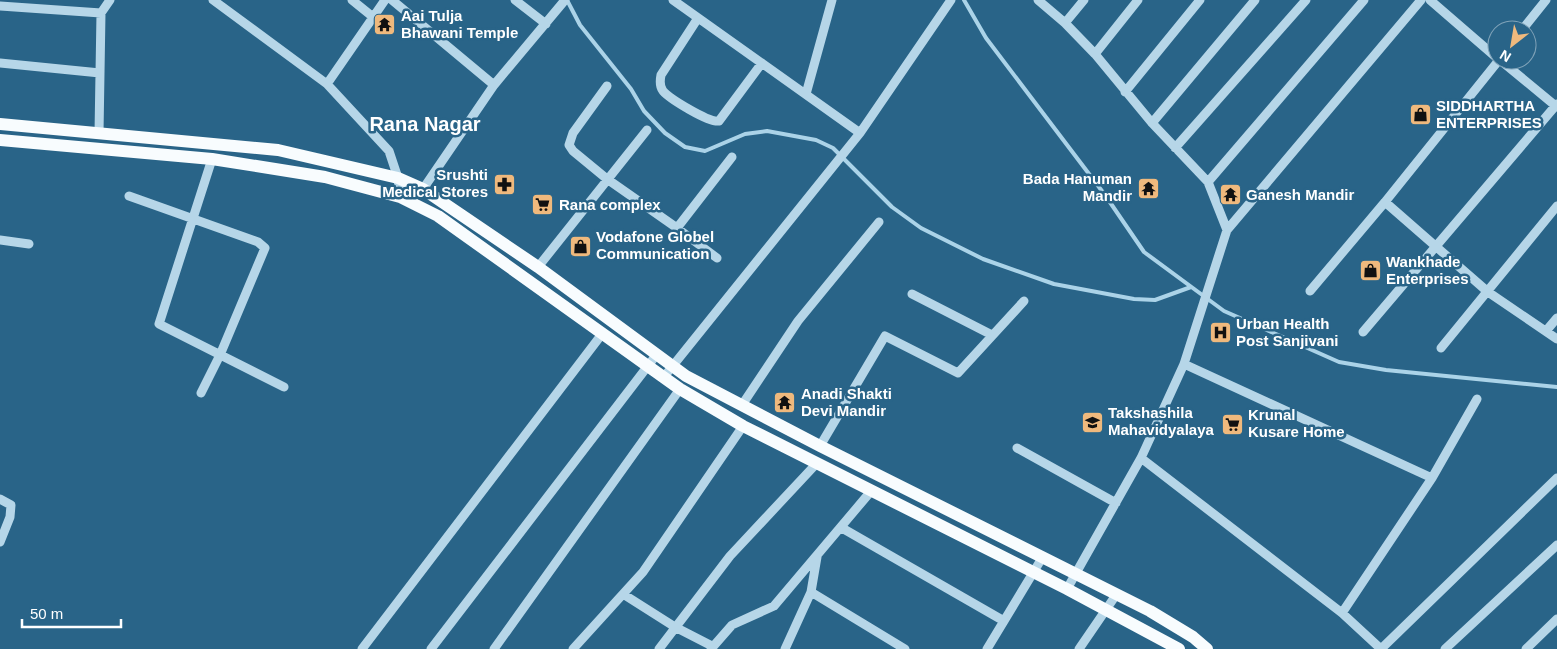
<svg xmlns="http://www.w3.org/2000/svg" width="1557" height="649" viewBox="0 0 1557 649" font-family="Helvetica,sans-serif">
	<rect width="100%" height="100%" fill="#296488"/>
	<g fill="none" stroke-linecap="round" stroke-linejoin="round">
		<path stroke="#abd3e8" stroke-width="4" d="M 567,0 L 580,25 L 631,89 L 644,111 L 665,133 L 685,147 L 705,151 L 745,134 L 767,131 L 816,140 L 833,148 L 892,207 L 921,228 L 983,259 L 1054,284 L 1134,299 L 1155,300 L 1191,287
			M 964,0 L 986,38 L 1105,195 L 1144,252 L 1224,311 L 1339,362 L 1386,370 L 1557,387"/>
		<path stroke="#b6d6e8" stroke-width="9" d="M 213,0 L 327,84 L 389,151 L 398,178 L 400,197
			M 352,0 L 373,17
			M 392,0 L 494,85
			M 515,0 L 546,24
			M 673,0 L 860,133
			M 1038,0 L 1065,23 L 1095,54 L 1152,123 L 1208,182 L 1227,230
			M 1430,0 L 1497,58
			M 0,6 L 101,13 L 110,0
			M 698,18 L 661,75 C 660,80 659,86 663,91 C 670,99 709,123 719,121 L 762,63
			M 1065,23 L 1084,0
			M 1522,30 L 1546,0
			M 1095,54 L 1138,0
			M 1500,60 L 1557,107
			M 0,63 L 100,73
			M 327,84 L 385,0
			M 607,86 L 573,133 L 569,145 L 573,151 L 607,179 L 677,228 L 732,157
			M 1125,92 L 1200,0
			M 806,94 L 832,0
			M 1152,123 L 1255,0
			M 99,133 L 101,13
			M 1175,148 L 1306,0
			M 212,159 L 159,324 L 284,387
			M 1208,182 L 1364,0
			M 423,189 L 494,85 L 565,0
			M 129,196 L 258,242 L 265,248 L 220,355 L 201,393
			M 1385,202 L 1488,292 L 1557,339
			M 677,228 L 717,258
			M 0,240 L 29,244
			M 538,267 L 647,130
			M 1310,291 L 1385,202 L 1499,60
			M 912,294 L 992,335
			M 1546,331 L 1557,318
			M 1363,332 L 1557,104
			M 1441,348 L 1557,206
			M 1184,364 L 1432,478
			M 663,378 L 860,133 L 951,0
			M 742,405 L 798,321 L 879,222
			M 820,446 L 885,336 L 958,373 L 1024,301
			M 1017,448 L 1116,503
			M 1141,458 L 1342,613 L 1381,649
			M 0,499 L 11,505 L 10,517 L 0,542
			M 842,528 L 1004,621
			M 1067,589 L 1141,458 L 1184,364 L 1227,230 L 1421,0
			M 811,592 L 905,649
			M 623,594 L 675,627 L 712,646
			M 1342,613 L 1432,478 L 1477,399
			M 362,649 L 602,334
			M 431,649 L 657,354
			M 494,649 L 680,389
			M 573,649 L 643,572 L 743,426
			M 659,649 L 730,556 L 817,463
			M 711,649 L 732,625 L 774,606 L 872,490
			M 785,649 L 811,592 L 817,557
			M 987,649 L 1042,558
			M 1079,649 L 1116,595
			M 1381,649 L 1557,478
			M 1445,649 L 1557,545
			M 1526,649 L 1557,619"/>
		<path stroke="#f8fcfe" stroke-width="12" d="M 0,124 L 278,150 L 398,178 L 423,189 L 538,267 L 686,376 L 820,446 L 1150,611 L 1193,637 L 1207,649
			M 0,140 L 212,159 L 325,177 L 400,197 L 438,216 L 680,389 L 743,426 L 1067,589 L 1179,649"/>
	</g>
	<defs>
		<symbol id="temple-square" viewBox="-11 -11 22 22"><rect x="-9" y="-9" width="18" height="18" rx="4" fill="#efb97d" stroke="#296488"/><path d="M0-6L5-2H3V0L6.5 2.5H4V6H1.5V3h-3V6H-4V2.5H-6.5L-3 0V-2H-5Z" fill="#111"/></symbol>
		<symbol id="shop-square" viewBox="-11 -11 22 22"><rect x="-9" y="-9" width="18" height="18" rx="4" fill="#efb97d" stroke="#296488"/><path d="M-5-2.5h2.3a2.7 3.5 0 0 1 5.4 0H5L5.5 6h-11ZM-1.5-2.5h3a1.5 2.3 0 0 0-3 0Z" fill="#111"/></symbol>
		<symbol id="pharmacy-square" viewBox="-11 -11 22 22"><rect x="-9" y="-9" width="18" height="18" rx="4" fill="#efb97d" stroke="#296488"/><path d="M-2-6h4v4h4v4h-4v4h-4v-4h-4v-4h4Z" fill="#111"/></symbol>
		<symbol id="supermarket-square" viewBox="-11 -11 22 22"><rect x="-9" y="-9" width="18" height="18" rx="4" fill="#efb97d" stroke="#296488"/><path d="M-6-5.5h2.5l.6 2H6L4.5 2H-2.5L-4.4-4H-6ZM-1.5 3.2a1.3 1.3 0 1 0 .1 0ZM3 3.2a1.3 1.3 0 1 0 .1 0Z" fill="#111"/></symbol>
		<symbol id="hospital-square" viewBox="-11 -11 22 22"><rect x="-9" y="-9" width="18" height="18" rx="4" fill="#efb97d" stroke="#296488"/><path d="M-5-5h3v3.5h4V-5h3V5h-3V1.5h-4V5h-3Z" fill="#111"/></symbol>
		<symbol id="university-square" viewBox="-11 -11 22 22"><rect x="-9" y="-9" width="18" height="18" rx="4" fill="#efb97d" stroke="#296488"/><path d="M0-5L7-2L0 1L-7-2ZM-4 1L0 2.5L4 1V4Q0 6-4 4Z" fill="#111"/></symbol>
	</defs>
	<g fill-rule="evenodd">
		<use href="#temple-square" x="372" y="12" width="25" height="25"/>
		<use href="#shop-square" x="1408" y="102" width="25" height="25"/>
		<use href="#pharmacy-square" x="492" y="172" width="25" height="25"/>
		<use href="#temple-square" x="1136" y="176" width="25" height="25"/>
		<use href="#temple-square" x="1218" y="182" width="25" height="25"/>
		<use href="#supermarket-square" x="530" y="192" width="25" height="25"/>
		<use href="#shop-square" x="568" y="234" width="25" height="25"/>
		<use href="#shop-square" x="1358" y="258" width="25" height="25"/>
		<use href="#hospital-square" x="1208" y="320" width="25" height="25"/>
		<use href="#temple-square" x="772" y="390" width="25" height="25"/>
		<use href="#university-square" x="1080" y="410" width="25" height="25"/>
		<use href="#supermarket-square" x="1220" y="412" width="25" height="25"/>
	</g>
	<g text-anchor="middle" stroke-width="5" stroke-linejoin="round" paint-order="stroke">
		<g font-size="15" font-weight="bold" fill="#fff" stroke="#296488" text-anchor="start">
			<text x="401" y="21">Aai Tulja<tspan x="401" dy="17">Bhawani Temple</tspan></text>
			<text x="1436" y="111">SIDDHARTHA<tspan x="1436" dy="17">ENTERPRISES</tspan></text>
			<text x="488" y="180" text-anchor="end">Srushti<tspan x="488" dy="17">Medical Stores</tspan></text>
			<text x="1132" y="184" text-anchor="end">Bada Hanuman<tspan x="1132" dy="17">Mandir</tspan></text>
			<text x="1246" y="200">Ganesh Mandir</text>
			<text x="559" y="210">Rana complex</text>
			<text x="596" y="242">Vodafone Globel<tspan x="596" dy="17">Communication</tspan></text>
			<text x="1386" y="267">Wankhade<tspan x="1386" dy="17">Enterprises</tspan></text>
			<text x="1236" y="329">Urban Health<tspan x="1236" dy="17">Post Sanjivani</tspan></text>
			<text x="801" y="399">Anadi Shakti<tspan x="801" dy="17">Devi Mandir</tspan></text>
			<text x="1108" y="418">Takshashila<tspan x="1108" dy="17">Mahavidyalaya</tspan></text>
			<text x="1248" y="420">Krunal<tspan x="1248" dy="17">Kusare Home</tspan></text>
		</g>
		<g font-size="20" font-weight="bold" fill="#fff" stroke="#296488">
			<text x="425" y="131">Rana Nagar</text>
		</g>
	</g>
	<g transform="translate(1512 45) rotate(211)"><circle r="24" fill="#296488" stroke="#7fa2b8"/>
	<path d="M0-4L9 19L0 12L-9 19Z" fill="#efb97d"/>
	<text y="-8" font-size="14" font-weight="bold" text-anchor="middle" fill="#ffffff">N</text>
	</g>
	<path d="M22 619v8h99v-8" fill="none" stroke="#ffffff" stroke-width="2.5"/>
	<text x="30" y="619" font-size="15" fill="#ffffff" stroke="#296488" stroke-width="4" paint-order="stroke">50 m</text>
</svg>
